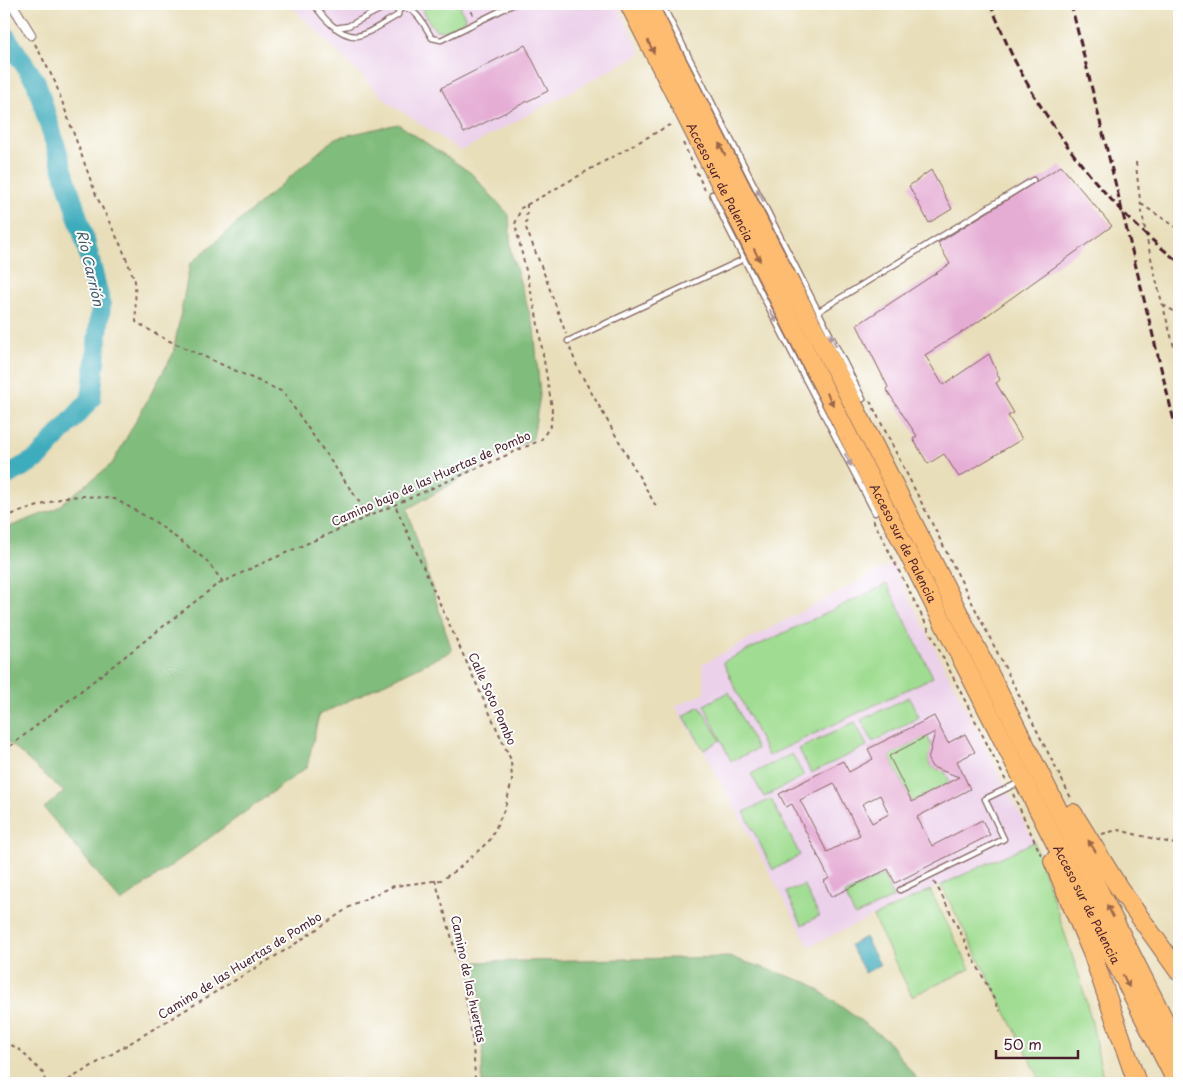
<svg xmlns="http://www.w3.org/2000/svg" width="1183" height="1087" viewBox="0 0 1183 1087" font-family="'Playpen Sans',sans-serif">
	<rect width="100%" height="100%" fill="#fff"/>
	<filter id="ink" filterUnits="userSpaceOnUse"><feTurbulence type="fractalNoise" baseFrequency=".02" numOctaves="2"/><feDisplacementMap in="SourceGraphic" scale="10" xChannelSelector="R" yChannelSelector="G"/><feConvolveMatrix kernelMatrix="1 2 1 2 8 2 1 2 1" color-interpolation-filters="sRGB"/></filter>
	<filter id="wash" filterUnits="userSpaceOnUse"><feTurbulence type="fractalNoise" baseFrequency=".0096" numOctaves="4" result="noise"/><feDisplacementMap in="SourceGraphic" scale="20" xChannelSelector="R" yChannelSelector="G"/><feGaussianBlur stdDeviation="1.12" result="paint"/><feColorMatrix in="noise" values="0 0 0 0 0 0 0 0 0 0 0 0 0 0 0 0 0 1.4 0 .05"/><feComposite in="paint" operator="in"/></filter>
	<g filter="url(#wash)">
		<rect width="100%" height="100%" fill="#e8deb9"/>
		<path fill="#ecd1ea" d="M 289,4 L 617,4 L 642,53 L 461,151 L 389,103 Z
			M 892,564 L 1034,842 L 809,946 L 706,755 L 675,706 L 705,693 L 702,664 Z"/>
		<path fill="#a0dd92" stroke="#757e5e" d="M 420,4 L 459,4 L 466,19 L 447,31 L 436,30 L 431,25 Z
			M 887,584 L 933,677 L 768,756 L 723,662 Z
			M 729,692 L 757,749 L 731,761 L 704,705 Z
			M 909,697 L 919,717 L 873,742 L 861,720 Z
			M 700,706 L 720,740 L 704,750 L 684,716 Z
			M 855,722 L 867,746 L 811,773 L 799,749 Z
			M 927,736 L 934,750 L 930,753 L 928,760 L 932,767 L 939,770 L 943,768 L 950,782 L 912,802 L 889,756 Z
			M 792,754 L 804,776 L 764,797 L 751,774 Z
			M 771,799 L 800,855 L 773,870 L 744,812 Z
			M 1034,842 L 1081,982 L 1092,1023 L 1104,1083 L 1042,1083 L 941,885 Z
			M 883,875 L 893,898 L 855,916 L 845,894 Z
			M 804,885 L 819,916 L 802,925 L 786,892 Z
			M 930,890 L 970,969 L 912,996 L 873,917 Z"/>
		<path fill="#80bc7c" stroke="#656e54" d="M 398,124 L 471,173 L 509,215 L 511,252 L 534,328 L 540,395 L 533,438 L 407,509 L 452,651 L 319,715 L 307,767 L 121,902 L 44,808 L 64,792 L 7,741 L 4,744 L 4,529 L 55,509 L 112,464 L 173,354 L 190,264 L 335,138 Z
			M 730,957 L 809,983 L 887,1040 L 920,1083 L 482,1083 L 483,1031 L 476,962 Z"/>
		<path fill="#3eacbc" stroke="#446674" d="M 865,937 L 880,965 L 865,973 L 850,945 Z"/>
		<g fill="none" stroke-linecap="round" stroke-linejoin="round">
			<path stroke="#3eacbc" stroke-width="20" d="M 4,34 L 36,82 L 86,244 L 101,305 L 91,399 L 38,458 L 4,477"/>
		</g>
		<g id="blocks">
			<path fill="#e5acd4" fill-rule="evenodd" d="M 525,45 L 548,91 L 464,133 L 441,88 Z
				M 1061,166 L 1112,226 L 975,324 L 925,355 L 943,385 L 989,354 L 1000,380 L 996,383 L 1014,413 L 1008,416 L 1022,439 L 959,477 L 944,454 L 928,464 L 913,439 L 917,436 L 886,389 L 888,387 L 857,325 L 950,264 L 938,243 Z
				M 931,170 L 952,209 L 929,223 L 909,186 Z
				M 934,716 L 948,743 L 965,734 L 975,752 L 957,761 L 970,789 L 917,817 L 932,846 L 982,820 L 990,835 L 895,883 L 888,869 L 831,897 L 824,881 L 829,878 L 792,804 L 786,807 L 779,794 L 843,761 L 849,772 L 873,759 L 868,749 ZM 935,732 L 928,760 L 932,767 L 959,777 L 912,802 L 889,756 ZM 834,783 L 860,835 L 827,852 L 800,800 ZM 880,795 L 889,814 L 872,823 L 862,804 Z"/>
		</g>
	</g>
	<g filter="url(#ink)">
		<use href="#blocks" fill-opacity="0" stroke="#81625d" stroke-width="1"/>
		<g fill="none" stroke-linecap="round" stroke-linejoin="round">
			<defs>
				<path id="service" d="M 314,4 C 322,17 340,37 357,36 C 369,34 382,24 393,18 L 398,15 L 399,10 C 414,2 425,27 432,38 L 441,40 L 514,4
					M 662,4 L 863,399
					M 335,28 L 348,26 L 383,8 L 391,6 L 399,10
					M 712,194 L 725,222 L 802,373 L 875,513
					M 819,311 L 1033,180
					M 568,341 L 744,259
					M 900,890 L 1004,839 L 985,799 L 1016,784"/>
				<path id="minor" d="M 12,4 L 31,35"/>
				<g id="motorway">
					<path id="s1" d="M 629,4 L 1177,1083"/>
					<path d="M 648,4 L 767,239 L 845,388 L 1179,1049"/>
					<path d="M 1073,813 L 1119,888 L 1179,972"/>
					<path d="M 1053,861 L 1092,953 L 1137,1083"/>
				</g>
			</defs>
			<use href="#service" stroke="#81625d" stroke-width="7"/>
			<use href="#minor" stroke="#81625d" stroke-width="11"/>
			<use href="#motorway" stroke="#81625d" stroke-width="20"/>
			<path stroke="#81625d" stroke-width="2" stroke-dasharray="4 4" stroke-linecap="butt" d="M 468,4 L 473,15
				M 35,44 L 55,82 L 96,195 L 122,248 L 135,281 L 136,322 L 165,339 L 283,392 L 369,516
				M 683,143 L 705,190
				M 1136,162 C 1141,232 1161,299 1179,365
				M 527,204 L 526,228 L 545,276 L 566,334
				M 1141,204 L 1179,229
				M 1163,305 L 1179,314
				M 570,348 L 578,369 L 657,508
				M 870,401 L 1071,798
				M 4,517 L 66,497 L 84,496 L 115,499 L 154,521 L 206,560 L 223,582
				M 873,520 L 1006,781
				M 4,751 L 215,586 L 254,567 L 541,440 L 551,425 L 552,408 L 536,313 L 515,224 L 521,208 L 673,123
				M 1013,794 L 1041,855
				M 1102,834 L 1118,830 L 1179,845
				M 435,880 C 455,946 474,1014 475,1083
				M 934,882 L 940,892 L 1000,1011
				M 4,1041 L 20,1050 L 44,1074 L 45,1083
				M 61,1083 L 65,1082 L 289,948 L 354,904 L 394,886 L 441,880 L 457,870 L 490,840 L 505,808 L 512,781 L 511,760 L 395,505"/>
			<use href="#service" stroke="#fff" stroke-width="4.5"/>
			<use href="#minor" stroke="#fff" stroke-width="9"/>
			<use href="#motorway" stroke="#fdbc70" stroke-width="18"/>
			<path stroke="#4a1f2b" stroke-width="3" stroke-dasharray="8 4" stroke-linecap="butt" d="M 990,4 C 999,23 1006,44 1016,63 C 1056,139 1111,210 1179,262
				M 1071,4 L 1179,441"/>
		</g>
		<defs><path id="oneway-solid" d="M-6-.8H1V-3.2L6.5 0L1 3.2V.8H-6Z" transform="scale(1.25)"/></defs>
		<g fill="#9b664a">
			<use href="#oneway-solid" transform="translate(651 47) rotate(63)"/>
			<use href="#oneway-solid" transform="translate(722 149) rotate(-117)"/>
			<use href="#oneway-solid" transform="translate(757 255) rotate(63)"/>
			<use href="#oneway-solid" transform="translate(830 399) rotate(63)"/>
			<use href="#oneway-solid" transform="translate(1092 846) rotate(-123)"/>
			<use href="#oneway-solid" transform="translate(1110 911) rotate(-117)"/>
			<use href="#oneway-solid" transform="translate(1126 981) rotate(63)"/>
		</g>
		<g fill="#ae9aa0">
			<use href="#oneway-solid" transform="translate(760 195) rotate(-117)"/>
			<use href="#oneway-solid" transform="translate(773 316) rotate(63)"/>
			<use href="#oneway-solid" transform="translate(833 340) rotate(-117)"/>
			<use href="#oneway-solid" transform="translate(848 460) rotate(62)"/>
		</g>
	</g>
	<g text-anchor="middle" stroke-width="4" stroke-linejoin="round" paint-order="stroke">
		<g font-size="12" fill="#4a1f2b" stroke="#fff">
			<text dy="4" stroke="none"><textPath href="#s1" startOffset="200">Acceso sur de Palencia</textPath></text>
			<text transform="translate(431 479) rotate(-24)" y="4">Camino bajo de las Huertas de Pombo</text>
			<text dy="4" stroke="none"><textPath href="#s1" startOffset="605">Acceso sur de Palencia</textPath></text>
			<text transform="translate(492 699) rotate(66)" y="4">Calle Soto Pombo</text>
			<text dy="4" stroke="none"><textPath href="#s1" startOffset="1010">Acceso sur de Palencia</textPath></text>
			<text transform="translate(240 966) rotate(-32)" y="4">Camino de las Huertas de Pombo</text>
			<text transform="translate(468 979) rotate(78)" y="4">Camino de las huertas</text>
		</g>
		<g font-size="14" font-style="italic" fill="#455e6c" stroke="#fff">
			<text transform="translate(90 268) rotate(77)" y="5">Río Carrión</text>
		</g>
	</g>
	<rect width="1183" height="1087" fill="none" stroke="#fff" stroke-width="20"/>
	<path d="M996 1050v8h82v-8" fill="none" stroke="#4a1f2b" stroke-width="2.5"/>
	<text x="1003" y="1050" font-size="15" fill="#4a1f2b" stroke="#ffffff" stroke-width="4" paint-order="stroke">50 m</text>
</svg>
